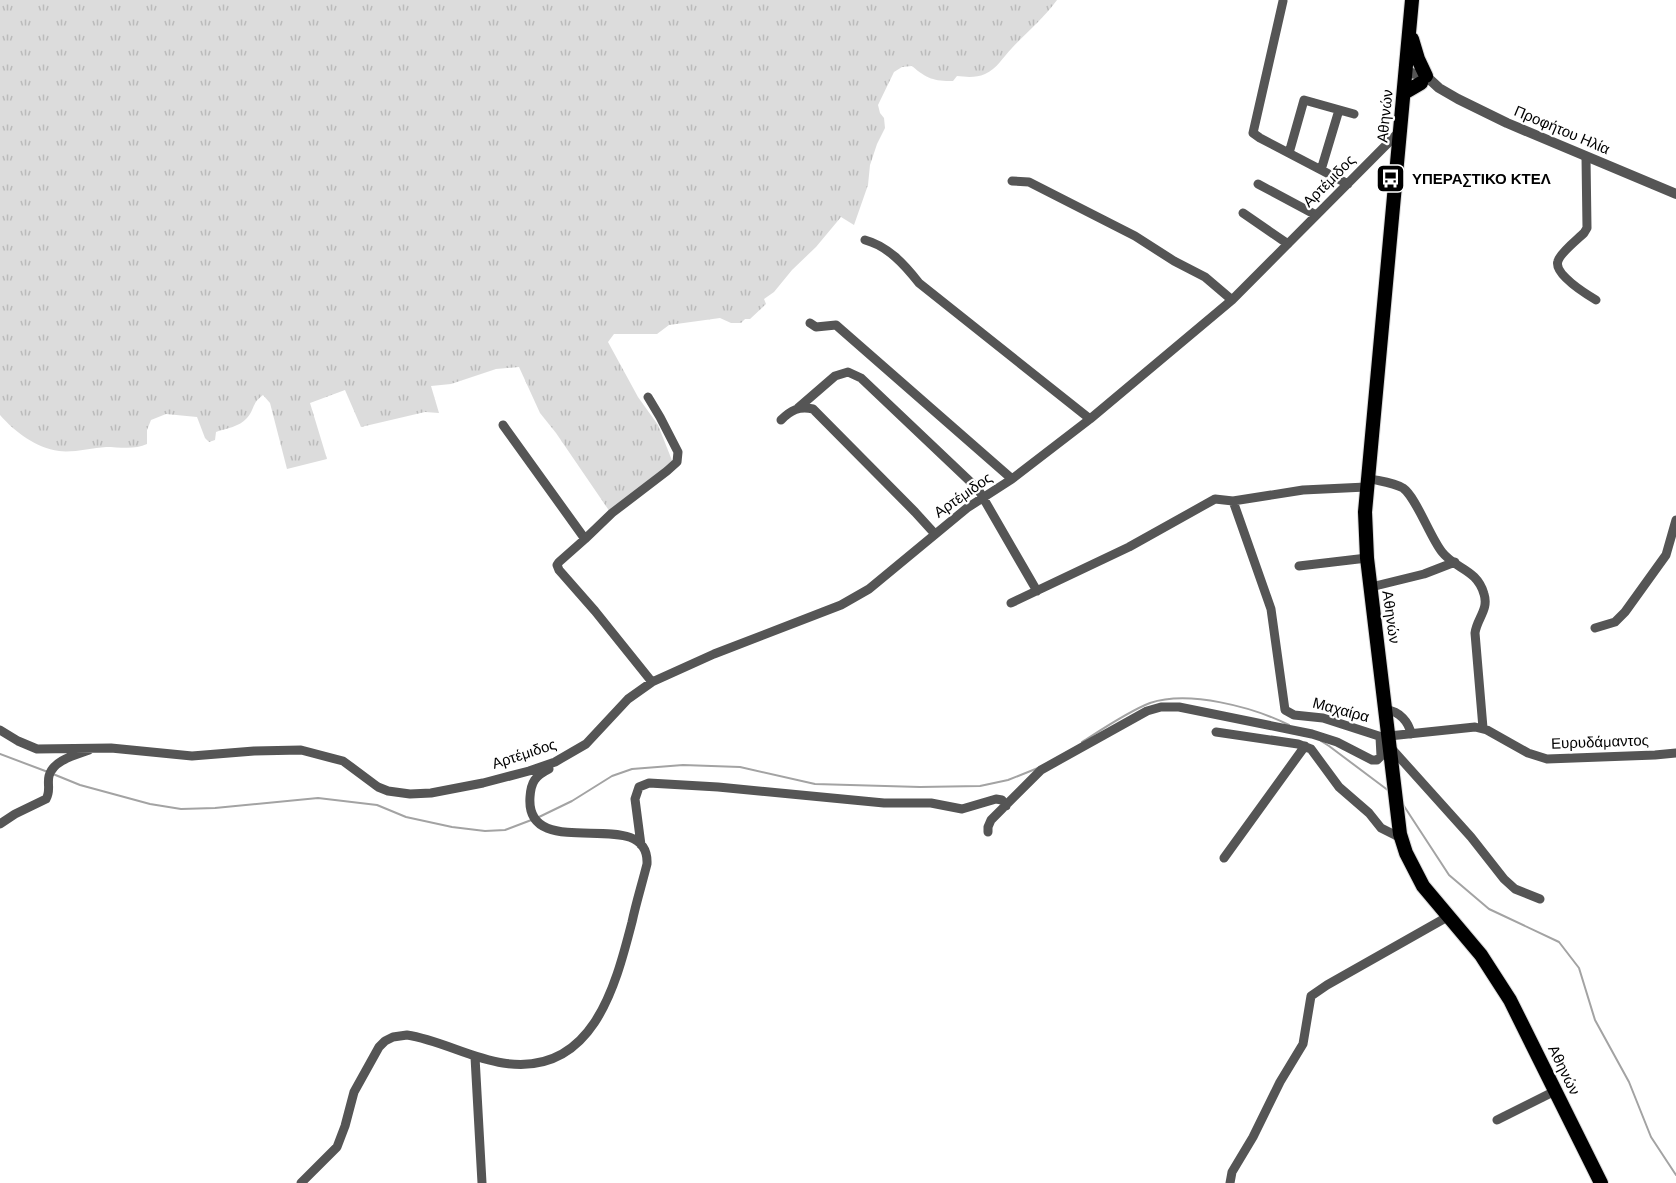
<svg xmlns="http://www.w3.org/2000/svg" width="1676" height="1183" viewBox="0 0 1676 1183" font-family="'Nunito Sans',sans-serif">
	<defs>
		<pattern id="grass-tufts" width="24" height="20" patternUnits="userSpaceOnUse" patternTransform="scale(1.5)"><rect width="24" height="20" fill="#dcdcdc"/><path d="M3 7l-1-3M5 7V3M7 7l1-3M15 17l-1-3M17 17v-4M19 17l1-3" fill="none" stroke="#bbb"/></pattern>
	</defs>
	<rect width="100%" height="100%" fill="#fff"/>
	<path fill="url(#grass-tufts)" d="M 0,0 L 1057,0 C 1044,18 1027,32 1012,48 C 1003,57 997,69 985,74 C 976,78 966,77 957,76 L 953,81 C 934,81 927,79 912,66 L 902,67 L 894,72 L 878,105 L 880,113 L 884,118 L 885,128 L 877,144 L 870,165 L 868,185 L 854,225 L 841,217 L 816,247 L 792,270 L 774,292 L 764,299 L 766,304 L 750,319 L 745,319 L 741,323 L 731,323 L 720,318 L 669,325 L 657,334 L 614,334 L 608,342 L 638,397 L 658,425 L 673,463 L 610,512 L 556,433 L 540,413 L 519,367 L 496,369 L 451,384 L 431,386 L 439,413 L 425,412 L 361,427 L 345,390 L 310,403 L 327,459 L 287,469 L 270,403 L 263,395 C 251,404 255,409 247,418 C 239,427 227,428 216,432 L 215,440 L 209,442 L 205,438 L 197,417 L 166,414 L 151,420 L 147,430 L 147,444 C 135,450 119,447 106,447 C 92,448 72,453 59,451 C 36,448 15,432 0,415 Z"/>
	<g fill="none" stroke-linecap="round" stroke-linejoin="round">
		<path stroke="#a3a3a3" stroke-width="2" d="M 1321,741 L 1329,746 L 1389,791
			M 1082,742 C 1101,730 1129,711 1150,703 C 1189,690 1253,707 1289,725
			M 0,754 L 48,772
			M 53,774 L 80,785 L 150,804 L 181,809 L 215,808 L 318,798 L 377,805 L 406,817 L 452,827 L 485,831 L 505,830 L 534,819
			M 1402,803 L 1449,875 L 1489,909 L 1559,942 L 1579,968 L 1595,1020 L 1629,1082 L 1651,1137 L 1676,1175
			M 539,817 L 572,801 L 612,776 L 632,769 L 683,765 L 740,767 L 815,784 L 920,787 L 980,786 L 1008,780 L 1038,768"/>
		<defs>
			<path id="primary" d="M 1412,0 L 1365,512 L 1367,558 L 1400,834 L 1406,853 L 1423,886 L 1481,955 L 1510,1000 L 1601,1183
				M 1412,39 L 1418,59 L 1426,76
				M 1404,93 L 1421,83"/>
		</defs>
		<use href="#primary" stroke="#dbdbdb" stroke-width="16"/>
		<path stroke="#555" stroke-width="9" d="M 1283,1 L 1253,133 L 1260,138 L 1348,184
			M 1289,153 L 1304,100 L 1354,114
			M 1586,157 L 1587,228 L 1584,233 C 1578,239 1560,253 1558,261 C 1553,274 1586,294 1596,300
			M 1321,170 L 1339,110
			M 1012,181 L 1029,182 L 1135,236 L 1174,261 L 1205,277 L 1232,300
			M 1258,184 L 1316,215
			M 1243,213 L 1288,244
			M 865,240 C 888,246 905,265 919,283 L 1090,419
			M 810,323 L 816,327 L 836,325 L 1012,479
			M 798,408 L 835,376 L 848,372 L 861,378 L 978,489 L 1037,591
			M 781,420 C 791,410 799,406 813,409 L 915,512 L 935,534
			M 503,425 L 585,539 L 559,562 L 557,565 L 559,570 L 595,611 L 652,682
			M 1367,478 C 1378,481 1393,482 1403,488 C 1416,497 1430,537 1442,552 C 1455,569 1477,569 1484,594 C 1489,610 1477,618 1475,633 L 1483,728
			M 1233,501 L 1271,609 L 1285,710 L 1294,715 L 1323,718 L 1385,738
			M 585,539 L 612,513 L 667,471 L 677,462 L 678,452 L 660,417 L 648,397
			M 1299,566 L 1367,558
			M 1371,587 L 1424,574 L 1455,562
			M 1011,603 L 1129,547 L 1215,499 L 1233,501 L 1303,490 L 1366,487
			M 1595,628 L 1615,622 L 1625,612 L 1666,555 L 1676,520
			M 1387,710 C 1399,711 1409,722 1411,734
			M 0,730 L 18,741 L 37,749 L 111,748 L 192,756 L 254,751 L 301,750 L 343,761 L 378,787 L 388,791 L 410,794 L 431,793 L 483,783 L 529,771 L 555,762 L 586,744 L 628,699 L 652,682 L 714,654 L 841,605 L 869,589 L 967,508 L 1012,479 L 1090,419 L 1232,300 L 1399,132
			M 1216,732 L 1298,744 L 1311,749 L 1339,787 L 1369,813 L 1381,828 L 1401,838
			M 1389,736 L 1475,727 L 1487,730 L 1528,753 L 1547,759 L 1655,755 L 1676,753
			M 1391,748 L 1471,837 L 1504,879 L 1515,889 L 1540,899
			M 0,824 L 15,814 L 46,799 C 51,791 47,784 49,776 C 53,760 76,755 89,750
			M 988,832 L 988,827 L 991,820 L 1041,770 L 1147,711 L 1161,707 L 1179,707 L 1312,734 L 1337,742 L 1372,760 L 1377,760 L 1381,756 L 1380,737
			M 641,845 L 635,799 L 639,787 L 649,783 L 718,787 L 884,803 L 931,803 L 962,809 L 996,799 L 1002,800 L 1006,806
			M 1224,858 L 1305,746
			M 475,1057 L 482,1183
			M 1497,1120 L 1555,1091
			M 301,1183 L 337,1147 L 345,1126 L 354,1092 L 379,1047 L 385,1041 L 393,1037 L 407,1035 C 440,1040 470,1058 503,1063 C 592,1077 615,988 632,922 C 636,903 642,884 647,864 C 650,802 525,866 530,797 C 531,782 535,776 549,769
			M 1230,1183 L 1232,1172 L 1253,1137 L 1280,1082 L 1303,1044 L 1311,996 L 1327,985 L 1449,916"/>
		<path stroke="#555" stroke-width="10" d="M 1406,72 L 1426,76 L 1439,88 L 1458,99 L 1507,123 L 1676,194"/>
		<use href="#primary" stroke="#000" stroke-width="14"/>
	</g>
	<defs>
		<symbol id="bus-square" viewBox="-11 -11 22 22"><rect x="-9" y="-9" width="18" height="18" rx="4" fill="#000" stroke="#fff"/><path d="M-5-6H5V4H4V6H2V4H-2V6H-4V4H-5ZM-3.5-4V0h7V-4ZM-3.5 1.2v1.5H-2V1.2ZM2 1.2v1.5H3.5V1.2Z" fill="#fff"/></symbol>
	</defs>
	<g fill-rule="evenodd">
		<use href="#bus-square" x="1374" y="162" width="33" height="33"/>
	</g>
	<g text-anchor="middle" stroke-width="4.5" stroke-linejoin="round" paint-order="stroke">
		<g font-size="15" fill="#000" stroke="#fff">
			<text transform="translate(1385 116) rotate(-84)" y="5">Αθηνών</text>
			<text transform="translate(1562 130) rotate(23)" y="5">Προφήτου Ηλία</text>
			<text transform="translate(1329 181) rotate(-45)" y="5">Αρτέμιδος</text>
			<text transform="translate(963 495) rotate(-35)" y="5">Αρτέμιδος</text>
			<text transform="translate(1391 617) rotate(82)" y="5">Αθηνών</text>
			<text transform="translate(1341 710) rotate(15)" y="5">Μαχαίρα</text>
			<text transform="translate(1600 742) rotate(-2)" y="5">Ευρυδάμαντος</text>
			<text transform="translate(524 754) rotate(-18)" y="5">Αρτέμιδος</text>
			<text transform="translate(1564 1070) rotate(64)" y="5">Αθηνών</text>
		</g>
		<g font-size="15" font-weight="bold" fill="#000" stroke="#fff" text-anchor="start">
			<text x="1412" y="184">ΥΠΕΡΑΣΤΙΚΟ ΚΤΕΛ</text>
		</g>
	</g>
</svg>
